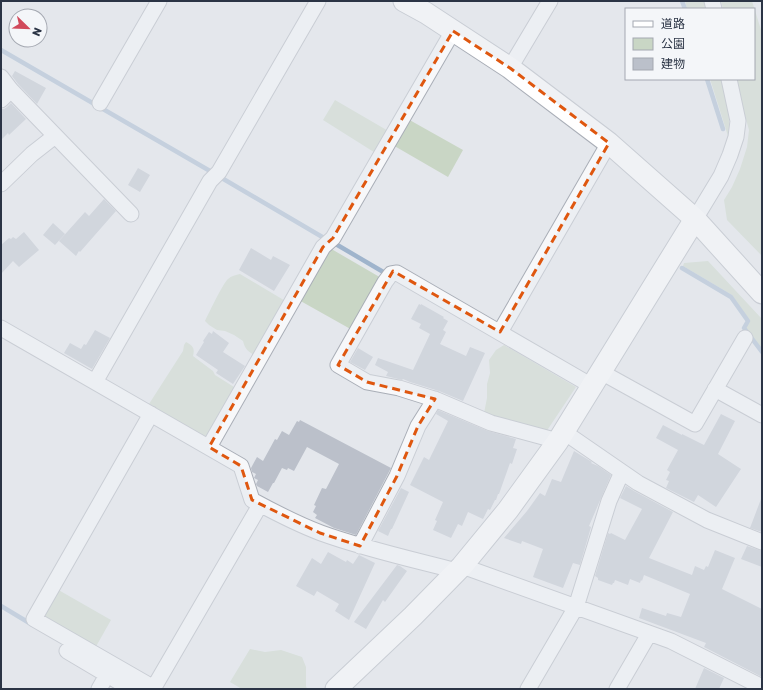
<svg xmlns="http://www.w3.org/2000/svg" width="763" height="690" viewBox="0 0 763 690" font-family="Rubik,'Noto Sans JP',sans-serif">
	<rect width="100%" height="100%" fill="#e4e7ec"/>
	<path fill="#c9d6c5" d="M 685,1 L 704,1 L 706,9 L 687,9 Z
		M 721,1 L 752,1 L 762,33 L 762,256 L 727,220 L 724,200 L 732,187 L 740,169 L 747,147 L 749,130 L 744,112 L 737,79 L 754,79 L 754,9 L 723,9 Z
		M 710,79 L 722,79 C 727,98 731,117 728,136 Z
		M 335,100 L 390,132 L 377,154 L 323,120 Z
		M 406,118 L 463,150 L 448,177 L 391,144 Z
		M 328,247 L 383,279 L 354,331 L 297,299 Z
		M 708,261 L 762,319 L 762,349 L 746,328 L 750,321 L 732,295 L 683,266 L 684,263 Z
		M 240,274 L 287,302 L 256,356 C 248,352 245,349 243,341 L 234,335 L 225,331 L 217,330 L 209,325 L 205,321 C 209,313 223,283 228,279 C 231,276 236,275 240,274 Z
		M 186,342 C 193,346 195,348 193,356 L 213,371 L 215,375 L 234,387 L 205,438 L 149,404 L 183,351 L 184,345 Z
		M 504,345 L 576,387 L 546,432 L 498,419 L 484,413 L 487,398 L 487,384 L 490,373 L 489,360 L 496,350 Z
		M 55,588 L 111,620 L 94,650 L 38,618 Z
		M 250,649 L 265,652 L 281,650 L 302,657 L 306,667 L 306,686 L 307,689 L 242,689 L 230,682 Z"/>
	<g fill="none" stroke-linecap="round" stroke-linejoin="round">
		<path stroke="#9fb4cc" stroke-width="4.5" d="M 682,1 L 685,9
			M 1,50 L 210,171
			M 707,79 L 723,129
			M 220,177 L 324,238
			M 334,243 L 385,273
			M 682,268 L 731,297 L 748,321 L 744,328 L 762,352
			M 1,606 L 31,624"/>
	</g>
	<path fill="#bbc0ca" d="M 15,71 L 46,88 L 37,104 L 18,84 L 12,76 Z
		M 11,103 L 26,119 L 9,135 L 8,133 L 1,140 L 1,109 L 4,109 L 7,107 Z
		M 138,168 L 150,175 L 140,192 L 128,185 Z
		M 104,199 L 116,211 L 80,252 L 79,251 L 76,256 L 59,241 L 85,212 L 89,216 Z
		M 53,223 L 65,234 L 55,245 L 43,235 Z
		M 24,232 L 39,250 L 19,267 L 13,261 L 1,274 L 1,245 L 9,238 L 11,239 L 13,237 L 16,239 Z
		M 251,248 L 271,260 L 273,256 L 290,265 L 274,291 L 239,270 Z
		M 419,304 L 421,305 L 421,304 L 444,317 L 443,318 L 448,321 L 443,330 L 446,332 L 440,344 L 466,356 L 470,347 L 485,353 L 463,401 L 439,391 L 410,382 L 403,379 L 402,380 L 386,376 L 388,372 L 375,365 L 378,358 L 413,370 L 430,334 L 419,328 L 421,324 L 411,319 Z
		M 95,330 L 110,338 L 92,369 L 64,353 L 70,343 L 81,349 L 84,344 L 86,345 Z
		M 213,331 L 229,343 L 223,352 L 245,366 L 233,384 L 216,373 L 218,370 L 196,355 L 204,342 L 203,341 L 209,332 L 212,334 Z
		M 358,348 L 373,357 L 365,370 L 350,362 Z
		M 438,410 L 488,431 L 516,439 L 513,448 L 517,449 L 512,464 L 510,463 L 499,494 L 498,494 L 496,500 L 495,500 L 490,510 L 488,509 L 483,519 L 468,512 L 462,526 L 458,524 L 451,538 L 433,530 L 437,521 L 435,520 L 443,502 L 410,485 L 424,457 L 429,460 L 448,421 L 436,414 Z
		M 721,414 L 735,421 L 718,454 L 741,469 L 716,507 L 698,495 L 694,502 L 666,488 L 669,481 L 666,480 L 670,472 L 667,470 L 678,450 L 656,438 L 663,425 L 682,435 L 682,434 L 704,445 Z
		M 300,420 L 391,468 L 356,535 L 334,528 L 315,518 L 317,515 L 313,512 L 316,506 L 314,505 L 322,488 L 326,489 L 339,464 L 307,447 L 294,471 L 288,468 L 287,470 L 282,468 L 274,483 L 273,483 L 268,492 L 257,486 L 256,484 L 258,480 L 254,478 L 256,474 L 252,472 L 251,468 L 257,457 L 263,461 L 275,439 L 277,440 L 282,431 L 289,435 L 297,421 L 299,422 Z
		M 574,451 L 592,462 L 591,463 L 598,466 L 611,475 L 589,526 L 591,527 L 580,565 L 573,563 L 563,588 L 533,577 L 543,549 L 522,541 L 521,544 L 504,538 L 527,511 L 540,493 L 545,496 L 552,479 L 561,482 Z
		M 626,486 L 634,491 L 673,512 L 649,558 L 692,575 L 695,566 L 704,570 L 706,566 L 708,567 L 715,550 L 735,558 L 722,589 L 762,609 L 762,677 L 704,647 L 706,643 L 639,618 L 642,608 L 666,616 L 667,613 L 681,617 L 690,594 L 644,575 L 642,581 L 641,580 L 640,583 L 630,579 L 628,585 L 615,580 L 614,583 L 613,583 L 612,585 L 598,580 L 598,578 L 595,576 L 608,533 L 610,534 L 611,533 L 625,540 L 642,509 L 620,498 Z
		M 401,488 L 409,492 L 392,529 L 391,529 L 388,536 L 378,531 Z
		M 761,499 L 762,499 L 762,532 L 750,528 Z
		M 747,546 L 762,551 L 762,567 L 741,559 Z
		M 328,552 L 346,562 L 347,560 L 353,564 L 359,555 L 375,563 L 349,620 L 335,611 L 339,604 L 317,591 L 314,596 L 296,586 L 312,558 L 321,564 Z
		M 397,565 L 400,566 L 407,571 L 385,602 L 383,600 L 366,629 L 354,622 Z
		M 704,668 L 724,678 L 719,689 L 695,689 Z"/>
	<g fill="none" stroke-linecap="round" stroke-linejoin="round">
		<defs>
			<path id="street" d="M 712,1 L 714,9
				M 510,68 L 550,1
				M 1,77 L 11,90 L 131,214
				M 1,100 L 11,90
				M 100,103 L 159,1
				M 1,184 L 32,154 L 55,136
				M 695,219 L 721,176 L 730,155 L 736,137 L 738,121 L 729,79
				M 1,328 L 241,466 L 252,500 C 274,512 297,524 321,533 C 365,549 411,559 457,571
				M 500,332 L 609,143
				M 601,372 L 695,424 L 745,338
				M 95,382 L 210,181 L 219,172 L 318,1
				M 715,389 L 762,415
				M 151,414 L 34,619 L 154,688
				M 564,432 L 638,483 L 707,520 L 762,542
				M 558,441 L 491,423 L 437,400 L 399,388 L 367,382 L 338,365 L 385,282 L 391,274 L 397,273 L 592,386
				M 209,447 L 323,247 L 333,238 L 453,31
				M 360,546 L 397,476 L 418,426 L 435,399
				M 462,566 L 671,641 L 762,687
				M 67,651 L 131,689
				M 99,689 L 107,675
				M 153,689 L 260,505
				M 528,689 L 576,607 L 609,501 L 622,472
				M 617,689 L 649,634"/>
			<path id="secondary" d="M 404,1 L 426,13 L 510,68 L 609,143 L 695,219 L 762,293
				M 336,689 L 413,616 L 462,566 L 508,510 L 558,441 L 695,219"/>
		</defs>
		<use href="#street" stroke="#a9aeb7" stroke-width="17"/>
		<use href="#secondary" stroke="#a9aeb7" stroke-width="23"/>
		<use href="#street" stroke="#f7f8fa" stroke-width="15"/>
		<use href="#secondary" stroke="#fff" stroke-width="21"/>
	</g>
	<path d="M0 0H763V690H0ZM 453,31 L 510,68 L 609,143 L 500,332 L 393,271 L 338,365 L 367,382 L 435,399 L 418,426 L 397,476 L 360,546 L 320,533 L 252,500 L 241,466 L 209,447 L 323,247 L 333,238 Z" fill="#e4e7ec" fill-opacity=".55" fill-rule="evenodd"/>
	<path fill="none" stroke="#df570f" stroke-width="3" stroke-dasharray="8 5" stroke-linejoin="round" d="M 453,31 L 510,68 L 609,143 L 500,332 L 393,271 L 338,365 L 367,382 L 435,399 L 418,426 L 397,476 L 360,546 L 320,533 L 252,500 L 241,466 L 209,447 L 323,247 L 333,238 Z"/>
	<rect width="763" height="690" fill="none" stroke="#2b3445" stroke-width="4"/>
	<rect x="625" y="8" width="130" height="72" fill="#f4f6f9" stroke="#a4a8b1"/>
	<rect x="633" y="21" width="20" height="6" fill="#ffffff" stroke="#a4a8b1"/>
	<text x="661" y="28" font-size="12" fill="#2b3445">道路</text>
	<rect x="633" y="38" width="20" height="12" fill="#c9d6c5" stroke="#a4a8b1"/>
	<text x="661" y="48" font-size="12" fill="#2b3445">公園</text>
	<rect x="633" y="58" width="20" height="12" fill="#bbc0ca" stroke="#a4a8b1"/>
	<text x="661" y="68" font-size="12" fill="#2b3445">建物</text>
	<g transform="translate(28 28) rotate(113)"><circle r="19" fill="#f4f6f9" stroke="#a4a8b1"/>
	<path d="M0-3L7 15L0 10L-7 15Z" fill="#d1495b"/>
	<text y="-6" font-size="11" font-weight="bold" text-anchor="middle" fill="#2b3445">N</text>
	</g>
</svg>
